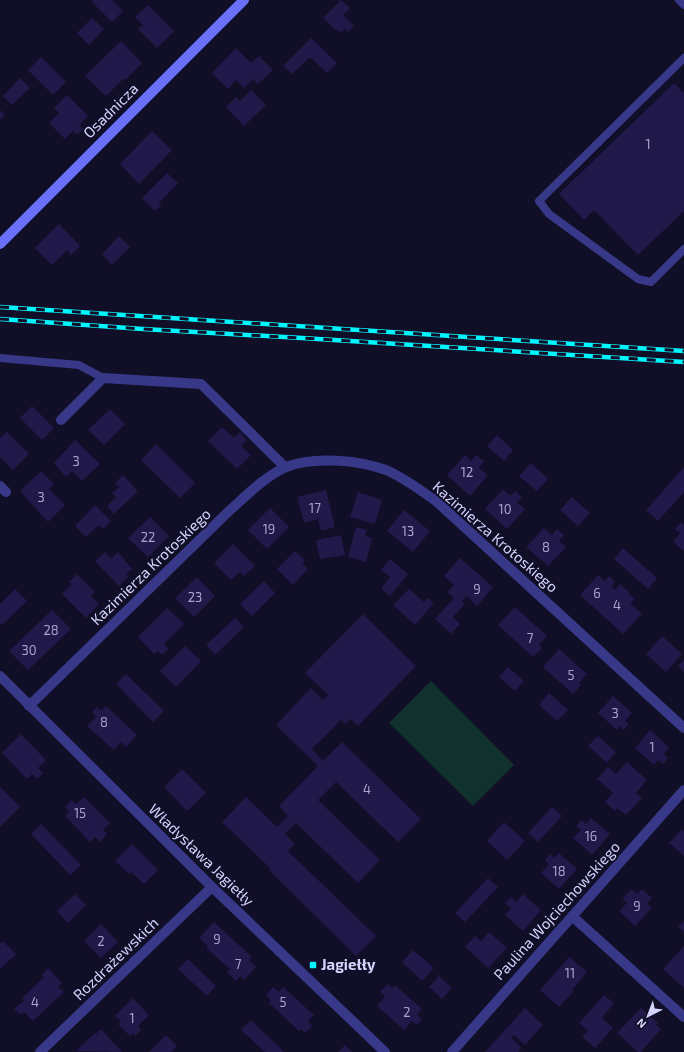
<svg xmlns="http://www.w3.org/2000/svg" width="684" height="1052" viewBox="0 0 684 1052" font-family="'Exo 2',sans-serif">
	<rect width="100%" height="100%" fill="#110e27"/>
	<path fill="#11312e" d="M 431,681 L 514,765 L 473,806 L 389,723 Z"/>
	<path fill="#201949" d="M 94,0 L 112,0 L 123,11 L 112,22 L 92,2 Z
		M 341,0 L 350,8 L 343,15 L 354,26 L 348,32 L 345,29 L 341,33 L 338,30 L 337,31 L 323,18 Z
		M 148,5 L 174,31 L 157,48 L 138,29 L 143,25 L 135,17 Z
		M 92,18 L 104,29 L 89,45 L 77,33 Z
		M 311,38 L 337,63 L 327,73 L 310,57 L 292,74 L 283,66 Z
		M 121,41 L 142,63 L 125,80 L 123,79 L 106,96 L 85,76 Z
		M 236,48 L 251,63 L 259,56 L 273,70 L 258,84 L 253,79 L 244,88 L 236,80 L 228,89 L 212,73 Z
		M 41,57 L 66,82 L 53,95 L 28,70 Z
		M 20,78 L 30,88 L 12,105 L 3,96 Z
		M 674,83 L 684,93 L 684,211 L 638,255 L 594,210 L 584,220 L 559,194 Z
		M 251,90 L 266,105 L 244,126 L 226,107 L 236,97 L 240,101 Z
		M 67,95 L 88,116 L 79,125 L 83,129 L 77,135 L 73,131 L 65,139 L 49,123 L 59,113 L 54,108 Z
		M 0,110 L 5,115 L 0,120 Z
		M 152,131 L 172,150 L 139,184 L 120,164 Z
		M 167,173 L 178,183 L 159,203 L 161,205 L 155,211 L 142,198 Z
		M 59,224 L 80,246 L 71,255 L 67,250 L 52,265 L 35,248 Z
		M 119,236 L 130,247 L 112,265 L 102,254 Z
		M 32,406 L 54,428 L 42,440 L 20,418 Z
		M 110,409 L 125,424 L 104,445 L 88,430 Z
		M 222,427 L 234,438 L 240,432 L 247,440 L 241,446 L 251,455 L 237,469 L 208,441 Z
		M 7,432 L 29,454 L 13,470 L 0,457 L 0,438 Z
		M 497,435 L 513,450 L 504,461 L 487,446 Z
		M 75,440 L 100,464 L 82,481 L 72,471 L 66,477 L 54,463 Z
		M 156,444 L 195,483 L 180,498 L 141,460 Z
		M 465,455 L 471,461 L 476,455 L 484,461 L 479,468 L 488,475 L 470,496 L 447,475 Z
		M 531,463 L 548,479 L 537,491 L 519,476 Z
		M 684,467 L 684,492 L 658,521 L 646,510 Z
		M 41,471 L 54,484 L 49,489 L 65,505 L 48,522 L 20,491 Z
		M 123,475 L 138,491 L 114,514 L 107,506 L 116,497 L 112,493 L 119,487 L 115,483 Z
		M 503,489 L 510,496 L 515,491 L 522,497 L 517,502 L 525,509 L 507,529 L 485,509 Z
		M 326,490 L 335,527 L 321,531 L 318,519 L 304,523 L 297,497 Z
		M 358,492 L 382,500 L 375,524 L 350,517 Z
		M 572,497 L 590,513 L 578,526 L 560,510 Z
		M 95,505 L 111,521 L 103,529 L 99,525 L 86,537 L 75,526 Z
		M 270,508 L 289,527 L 267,549 L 248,530 Z
		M 404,510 L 430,531 L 413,552 L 387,531 Z
		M 150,517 L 169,536 L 148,557 L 128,538 Z
		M 681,522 L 684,525 L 684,551 L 673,542 L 680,533 L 675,529 Z
		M 356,527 L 367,530 L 365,536 L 372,538 L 366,562 L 348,557 Z
		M 544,528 L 552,535 L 557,529 L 564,535 L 559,541 L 566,547 L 548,566 L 526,547 Z
		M 341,535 L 345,555 L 320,559 L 316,540 Z
		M 233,544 L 255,566 L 244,576 L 240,572 L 231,580 L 214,563 Z
		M 623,548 L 657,578 L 648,589 L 614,559 Z
		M 295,551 L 305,560 L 302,563 L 308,569 L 293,585 L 277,569 Z
		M 105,552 L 111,559 L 118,552 L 132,569 L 126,574 L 129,576 L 119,586 L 95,561 Z
		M 460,558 L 493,587 L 477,606 L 467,596 L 462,601 L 465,604 L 453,617 L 460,624 L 451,634 L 435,619 L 454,598 L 447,592 L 454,585 L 444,576 Z
		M 390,559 L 408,574 L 390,596 L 381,589 L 390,577 L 381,570 Z
		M 77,574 L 95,592 L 91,596 L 99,604 L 86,618 L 62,594 L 72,584 L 69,582 Z
		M 598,575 L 605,581 L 609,576 L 615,582 L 611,586 L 615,590 L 620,584 L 630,593 L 629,594 L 635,599 L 630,603 L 642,614 L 623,634 L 580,595 Z
		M 197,577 L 215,596 L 194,617 L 175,598 Z
		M 264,581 L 275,593 L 252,616 L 240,604 Z
		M 15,589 L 27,601 L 2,625 L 0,623 L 0,604 Z
		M 409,589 L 424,602 L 428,598 L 434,603 L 415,625 L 393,605 Z
		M 515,607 L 547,636 L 539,645 L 542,648 L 533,657 L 498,625 Z
		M 167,608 L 184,624 L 164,644 L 169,649 L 162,655 L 157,651 L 154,654 L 138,637 Z
		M 52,610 L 71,629 L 28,670 L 9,651 Z
		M 363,614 L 416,666 L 358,726 L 351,719 L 345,724 L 341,720 L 312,749 L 323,761 L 342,742 L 421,819 L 398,842 L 336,782 L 318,800 L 380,860 L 358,883 L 296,823 L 285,834 L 295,844 L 288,851 L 376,936 L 356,956 L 269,870 L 270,868 L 222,822 L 246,797 L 277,827 L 288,816 L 279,806 L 318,766 L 276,725 L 311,688 L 323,700 L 328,695 L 305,673 Z
		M 235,618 L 244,627 L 215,655 L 206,645 Z
		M 662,636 L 682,654 L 666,672 L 646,654 Z
		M 185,646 L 201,661 L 176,687 L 160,671 Z
		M 559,649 L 587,674 L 579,683 L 581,685 L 573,694 L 543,667 Z
		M 684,660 L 684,672 L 678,666 Z
		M 508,667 L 524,681 L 515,691 L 499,677 Z
		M 126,674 L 164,711 L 153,722 L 116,684 Z
		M 549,693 L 568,710 L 557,721 L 539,705 Z
		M 613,696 L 632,713 L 625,721 L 629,724 L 624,730 L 620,726 L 617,730 L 598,713 Z
		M 106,706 L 137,735 L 126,747 L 121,742 L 114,750 L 87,726 L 96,717 L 92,712 L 97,707 L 101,711 Z
		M 650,730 L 669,747 L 664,754 L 668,758 L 663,764 L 658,760 L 654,765 L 635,748 Z
		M 21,734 L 46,760 L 38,768 L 43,773 L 37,779 L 32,774 L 27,779 L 2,753 Z
		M 598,736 L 616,752 L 607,763 L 588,746 Z
		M 627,762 L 647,780 L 636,793 L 642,798 L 626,815 L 617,808 L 615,811 L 605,802 L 613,793 L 597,779 L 608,767 L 616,774 Z
		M 182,769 L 206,793 L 187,811 L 164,787 Z
		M 0,787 L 20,807 L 0,827 Z
		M 84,797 L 110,823 L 103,830 L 107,834 L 100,842 L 95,837 L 90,842 L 65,816 L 69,811 L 65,807 L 71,800 L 76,804 Z
		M 552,807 L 562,816 L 538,842 L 528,833 Z
		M 591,818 L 610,834 L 592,855 L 573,838 L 581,830 L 576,826 L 581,820 L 586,824 Z
		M 504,822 L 525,841 L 507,860 L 487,841 Z
		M 41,824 L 81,865 L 70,875 L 31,834 Z
		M 682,829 L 684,832 L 684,856 L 669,843 Z
		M 132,844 L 158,870 L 144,884 L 131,872 L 129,874 L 115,861 Z
		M 559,853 L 577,869 L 559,889 L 541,873 L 549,864 L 545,860 L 550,854 L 554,858 Z
		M 488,878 L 498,887 L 465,922 L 455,913 Z
		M 631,889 L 637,894 L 642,889 L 652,898 L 647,904 L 652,908 L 635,926 L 619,911 L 627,903 L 622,899 Z
		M 75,894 L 86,905 L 68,923 L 57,911 Z
		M 523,894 L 541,910 L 523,931 L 505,915 L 511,908 L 505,903 L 511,897 L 516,902 Z
		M 684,921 L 684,932 L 678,927 Z
		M 214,922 L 252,957 L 249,960 L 256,967 L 244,980 L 240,976 L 236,981 L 227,972 L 230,969 L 206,948 L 208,946 L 199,938 Z
		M 101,924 L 118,942 L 101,958 L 84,941 Z
		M 489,932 L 507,948 L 488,968 L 465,947 L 475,936 L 481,941 Z
		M 3,941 L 16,954 L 0,969 L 0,944 Z
		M 684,946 L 684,988 L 663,969 Z
		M 413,950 L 434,968 L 422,981 L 402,962 Z
		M 569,957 L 587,972 L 572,990 L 574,991 L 559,1007 L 540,990 Z
		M 188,959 L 216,986 L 207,996 L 178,969 Z
		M 48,968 L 62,983 L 58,987 L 64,992 L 33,1021 L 24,1012 L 21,1015 L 14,1009 L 24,1001 L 22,998 L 44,977 L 42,975 Z
		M 439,976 L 452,988 L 442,999 L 429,987 Z
		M 388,984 L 393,988 L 395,985 L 422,1009 L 417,1015 L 422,1019 L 417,1025 L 412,1021 L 404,1030 L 377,1006 L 385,996 L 380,992 Z
		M 273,987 L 279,992 L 283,987 L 314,1015 L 308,1021 L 312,1026 L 305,1033 L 301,1029 L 299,1031 L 269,1003 L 271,1000 L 266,995 Z
		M 604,995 L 614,1003 L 602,1018 L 613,1028 L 595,1048 L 582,1037 L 588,1031 L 579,1023 Z
		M 133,998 L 149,1015 L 138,1026 L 141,1030 L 135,1036 L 133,1033 L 130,1036 L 118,1024 L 121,1021 L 115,1016 Z
		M 525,1008 L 543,1025 L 525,1045 L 514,1035 L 511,1038 L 522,1048 L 518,1052 L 485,1052 Z
		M 641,1008 L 658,1023 L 656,1025 L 661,1029 L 641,1052 L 638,1052 L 617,1033 Z
		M 251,1020 L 277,1045 L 284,1052 L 265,1052 L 241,1030 Z
		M 101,1029 L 122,1052 L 76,1051 L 95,1033 L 96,1034 Z
		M 166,1035 L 177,1046 L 171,1052 L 149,1052 Z
		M 345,1045 L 352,1052 L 338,1052 Z"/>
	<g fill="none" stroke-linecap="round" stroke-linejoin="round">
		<path stroke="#373988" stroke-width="8" d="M 679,0 L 684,5
			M 684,58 L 539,201 L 549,214 L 638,279 L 651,282 L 684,249
			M 0,358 L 79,365 L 103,378"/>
		<path stroke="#373988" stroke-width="10" d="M 61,420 L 103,378 L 201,384 L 285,467
			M 0,486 L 6,492
			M 0,676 L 212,887 L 385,1052
			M 29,706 L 228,512 C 246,496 264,477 286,467 C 314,456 358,460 386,470 C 403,477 420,490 436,501 L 684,728
			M 572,916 L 684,1017
			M 40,1052 L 212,887
			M 452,1052 L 684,790"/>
		<path stroke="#6b71ff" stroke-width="10" d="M 0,244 L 244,0"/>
		<defs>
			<path id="rail" d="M 0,307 L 684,351
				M 0,319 L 143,329 L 302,338 L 684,362"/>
		</defs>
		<use href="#rail" stroke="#00f7ff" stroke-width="4.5"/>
		<use href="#rail" stroke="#110e27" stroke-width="3" stroke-dasharray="9" stroke-linecap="butt"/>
	</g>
	<rect fill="#00f7ff" stroke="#110e27" stroke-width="1.5" x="309" y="961" width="8" height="8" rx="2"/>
	<g text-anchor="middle" stroke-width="4" stroke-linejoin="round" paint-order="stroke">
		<g font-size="13" fill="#a8a5d2">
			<text x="648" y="149">1</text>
			<text x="76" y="466">3</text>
			<text x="467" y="477">12</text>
			<text x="41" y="502">3</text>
			<text x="315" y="513">17</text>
			<text x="505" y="514">10</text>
			<text x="269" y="534">19</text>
			<text x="408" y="536">13</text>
			<text x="148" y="542">22</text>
			<text x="546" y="552">8</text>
			<text x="477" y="594">9</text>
			<text x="597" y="598">6</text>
			<text x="195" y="602">23</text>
			<text x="617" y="610">4</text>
			<text x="51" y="635">28</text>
			<text x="530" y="643">7</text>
			<text x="29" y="655">30</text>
			<text x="571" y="680">5</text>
			<text x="615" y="718">3</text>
			<text x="104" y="727">8</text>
			<text x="652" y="752">1</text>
			<text x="367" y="794">4</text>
			<text x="80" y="818">15</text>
			<text x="591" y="841">16</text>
			<text x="559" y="876">18</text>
			<text x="637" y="911">9</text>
			<text x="217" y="944">9</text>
			<text x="101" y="946">2</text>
			<text x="238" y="969">7</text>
			<text x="570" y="978">11</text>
			<text x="35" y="1007">4</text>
			<text x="283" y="1007">5</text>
			<text x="407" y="1017">2</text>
			<text x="132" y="1023">1</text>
		</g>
		<g font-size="15" fill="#d6d4ff" stroke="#110e27">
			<text transform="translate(111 111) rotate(-45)" y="5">Osadnicza</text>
			<text transform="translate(495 537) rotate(41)" y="5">Kazimierza Krotoskiego</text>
			<text transform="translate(151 567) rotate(-44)" y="5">Kazimierza Krotoskiego</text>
			<text transform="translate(201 855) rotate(44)" y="5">Władysława Jagiełły</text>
			<text transform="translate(557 911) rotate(-48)" y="5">Paulina Wojciechowskiego</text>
			<text transform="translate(116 959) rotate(-44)" y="5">Rozdrażewskich</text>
		</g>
		<g font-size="15" font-weight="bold" fill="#d6d4ff" stroke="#110e27" text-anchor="start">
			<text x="321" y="970">Jagiełły</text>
		</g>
	</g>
	<g transform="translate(648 1016) rotate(222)" stroke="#110e27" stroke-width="3" paint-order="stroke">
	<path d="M0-3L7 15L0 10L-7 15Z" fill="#d6d4ff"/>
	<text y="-6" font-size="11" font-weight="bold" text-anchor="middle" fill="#d6d4ff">N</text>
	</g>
</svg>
